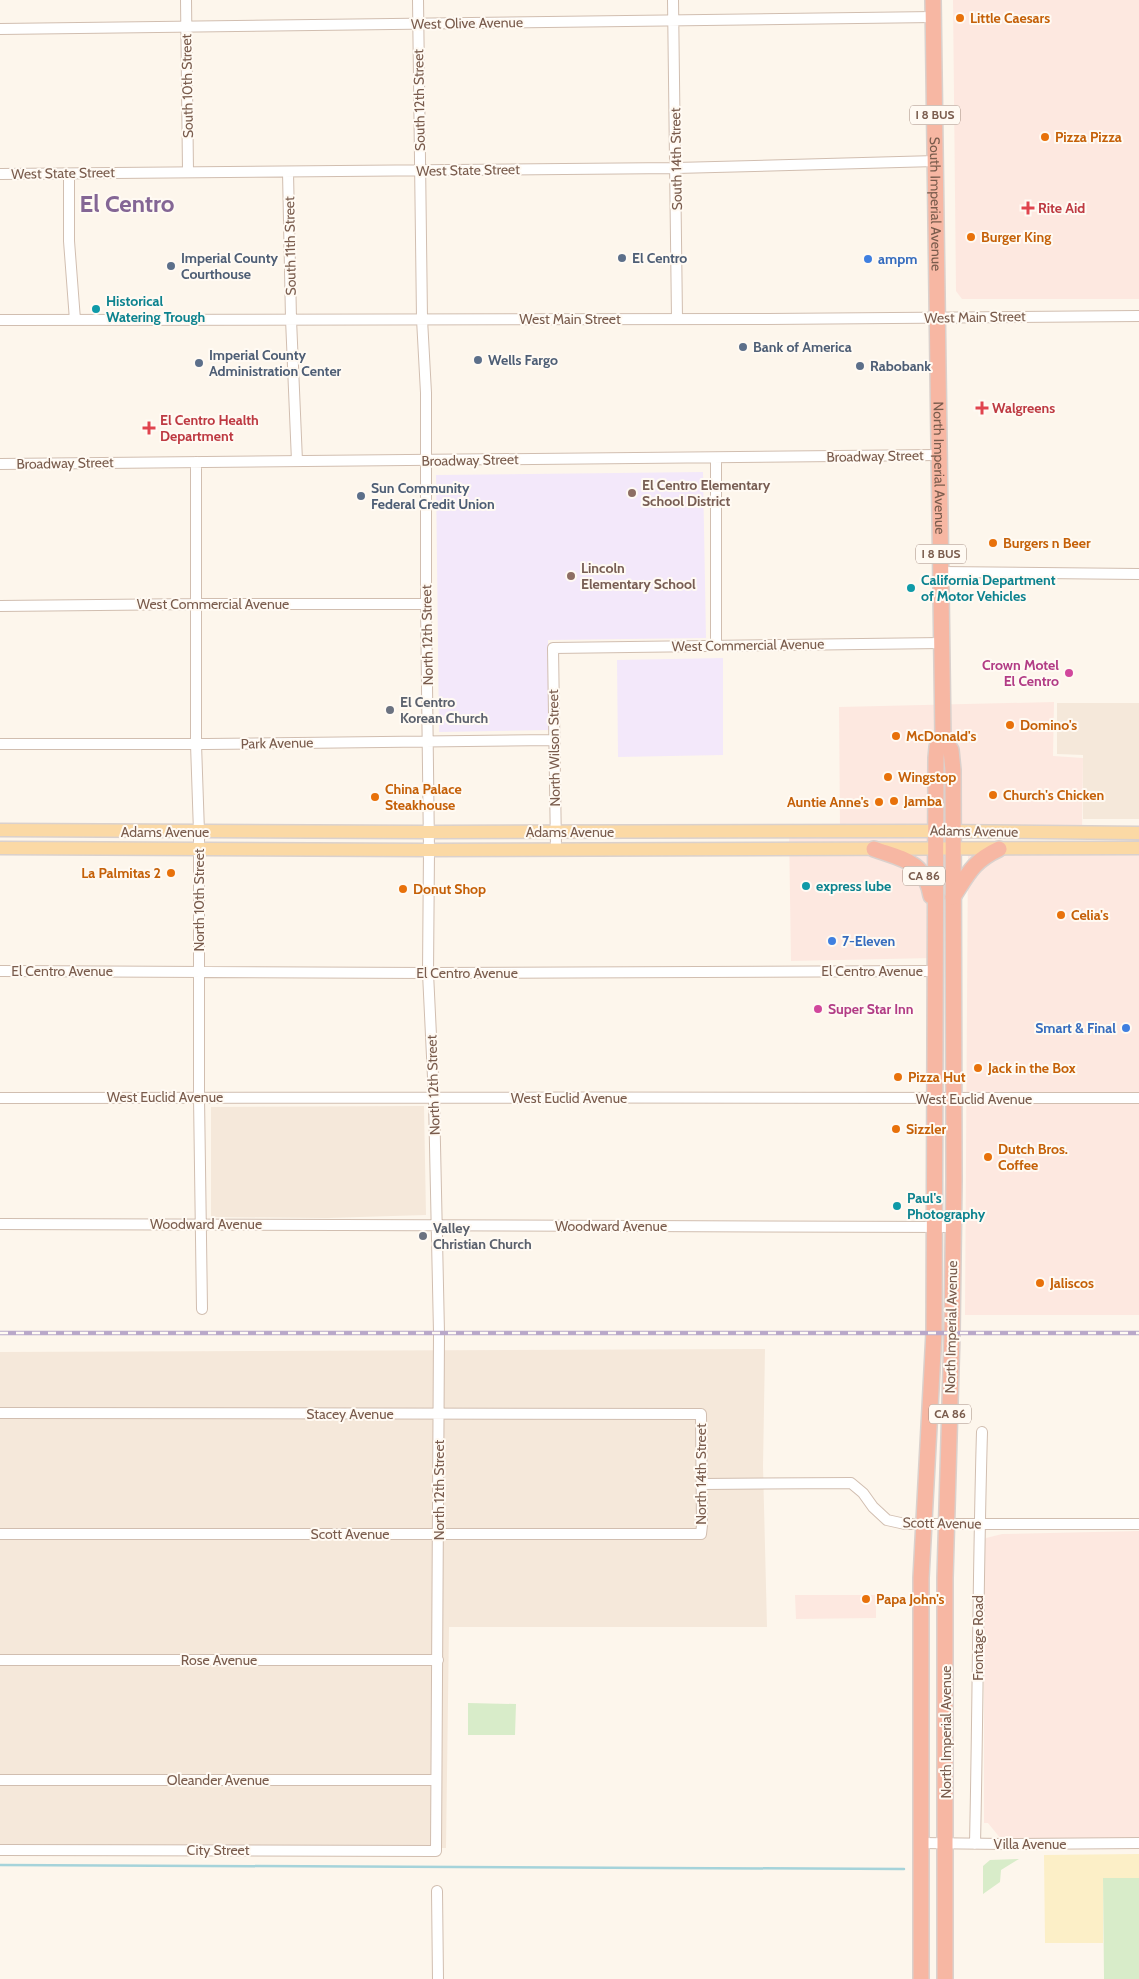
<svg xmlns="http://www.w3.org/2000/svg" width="1139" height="1979" viewBox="0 0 1139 1979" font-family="Cabin,sans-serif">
	<rect width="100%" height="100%" fill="#fdf6ec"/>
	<path fill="#f5e8da" d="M 1057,703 L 1139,703 L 1139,819 L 1083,819 L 1083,755 L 1057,754 Z
		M 424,1106 L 426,1215 L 327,1218 L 211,1217 L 211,1107 Z
		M 765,1349 L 763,1466 L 767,1627 L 449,1627 L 446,1848 L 0,1848 L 0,1352 Z"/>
	<path fill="#fde8e0" d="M 953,0 L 1139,0 L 1139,299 L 962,299 L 956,291 Z
		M 1054,702 L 1053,756 L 1083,758 L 1082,832 L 936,831 L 934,958 L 791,961 L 789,831 L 840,830 L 839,707 Z
		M 1139,848 L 1139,1315 L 965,1315 L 968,849 Z
		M 1139,1531 L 1139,1842 L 1005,1844 L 988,1823 L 984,1823 L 984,1681 L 980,1547 L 986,1538 L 1002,1534 Z
		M 795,1595 L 876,1595 L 876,1618 L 796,1619 Z"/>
	<path fill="#f3e8fa" d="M 703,472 L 706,638 L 548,640 L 549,730 L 439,732 L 436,475 Z
		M 723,658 L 723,755 L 618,757 L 617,660 Z"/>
	<path fill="#d8ecc9" d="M 468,1703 L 516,1704 L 515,1735 L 468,1735 Z
		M 990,1860 L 1019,1859 L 1001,1870 L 1000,1882 L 983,1894 L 983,1866 Z
		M 1103,1878 L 1139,1878 L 1139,1979 L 1104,1979 Z"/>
	<path fill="#fcefc7" d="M 1139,1854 L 1139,1878 L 1103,1878 L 1103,1943 L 1045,1943 L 1044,1855 Z"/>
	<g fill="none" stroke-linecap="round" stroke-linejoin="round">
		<path stroke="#a5d3da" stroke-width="2.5" d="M 0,1865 L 904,1869"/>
		<defs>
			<path id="minor" d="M 186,0 L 188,171
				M 673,0 L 677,319
				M 0,29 L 934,17
				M 288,172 L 291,319 L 297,461
				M 0,174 L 676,168 L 936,161
				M 69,174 L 69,241 L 75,320
				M 0,320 L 767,319 L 1139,316
				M 716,458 L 716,645
				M 196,462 L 196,744 L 199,832 L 199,1097 L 202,1309
				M 0,464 L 939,455
				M 941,572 L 1139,574
				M 0,606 L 196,604 L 426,604
				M 0,744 L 207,744 L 553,740
				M 556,848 L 553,648 L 942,643
				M 0,971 L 428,973 L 934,971
				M 0,1098 C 380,1095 759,1100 1139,1098
				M 0,1224 L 952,1227
				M 0,1413 L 701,1414 L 702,1525 L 701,1534 L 0,1534
				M 702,1484 L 851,1483 L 863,1493 L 873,1507 L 887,1520 L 905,1524 L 1139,1524
				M 0,1660 L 438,1660
				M 0,1780 L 436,1780
				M 920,1843 L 1005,1844 L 1139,1843
				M 975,1844 C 978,1707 978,1570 982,1432
				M 0,1850 L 436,1851 L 439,1333 L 434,1098 L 428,973 L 429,850 L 426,604 L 426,393 L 422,319 L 418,0
				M 437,1891 L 438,1979"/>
			<path id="major" d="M 0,830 L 429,832 L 936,831 L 1139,833
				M 0,848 L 429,850 L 1139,848"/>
			<g id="highway">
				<path id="s1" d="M 933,0 L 943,738 L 951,750 L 953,770 L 954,1180 L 952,1333 L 945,1578 L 945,1979"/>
				<path d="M 874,849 C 902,859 925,861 931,896"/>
				<path d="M 953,897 C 968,874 973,861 999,849"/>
				<path d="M 921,1979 L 921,1578 L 934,1332 L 936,758 L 937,747 L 943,738"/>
			</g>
		</defs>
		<use href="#minor" stroke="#d1beb0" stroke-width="12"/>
		<use href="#major" stroke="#dad1cd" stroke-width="15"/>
		<use href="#highway" stroke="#dad1cd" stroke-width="18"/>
		<use href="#minor" stroke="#fff" stroke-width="10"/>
		<use href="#major" stroke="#fbd9a5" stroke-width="12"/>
		<use href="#highway" stroke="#f7b7a3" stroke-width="15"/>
		<defs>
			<path id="rail" d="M 0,1333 L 1139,1333"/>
		</defs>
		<use href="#rail" stroke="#b9a8c9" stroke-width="4.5"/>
		<use href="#rail" stroke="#fffaf3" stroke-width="2.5" stroke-dasharray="8" stroke-linecap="butt"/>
	</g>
	<g fill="#e8710a" stroke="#fffaf3" stroke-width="2">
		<circle cx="960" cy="18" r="5"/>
		<circle cx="1045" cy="137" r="5"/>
		<circle cx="971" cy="237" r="5"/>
		<circle cx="993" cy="543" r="5"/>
		<circle cx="1010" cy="725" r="5"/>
		<circle cx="896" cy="736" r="5"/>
		<circle cx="888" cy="777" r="5"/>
		<circle cx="993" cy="795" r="5"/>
		<circle cx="375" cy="797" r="5"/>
		<circle cx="894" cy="801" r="5"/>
		<circle cx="879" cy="802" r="5"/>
		<circle cx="171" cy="873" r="5"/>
		<circle cx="403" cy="889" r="5"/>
		<circle cx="1061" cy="915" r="5"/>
		<circle cx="978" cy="1068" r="5"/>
		<circle cx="898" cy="1077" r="5"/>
		<circle cx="896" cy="1129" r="5"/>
		<circle cx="988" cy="1157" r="5"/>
		<circle cx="1040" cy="1283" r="5"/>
		<circle cx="866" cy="1599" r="5"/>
	</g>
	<g fill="#e0444e" stroke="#fffaf3" stroke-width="2">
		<path d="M1025.5 200.5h5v5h5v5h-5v5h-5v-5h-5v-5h5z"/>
		<path d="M979.5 400.5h5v5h5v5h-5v5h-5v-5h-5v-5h5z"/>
		<path d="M146.5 420.5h5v5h5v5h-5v5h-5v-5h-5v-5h5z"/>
	</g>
	<g fill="#5c6f8a" stroke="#fffaf3" stroke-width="2">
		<circle cx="622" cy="258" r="5"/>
		<circle cx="171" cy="266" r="5"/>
		<circle cx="743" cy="347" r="5"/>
		<circle cx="478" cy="360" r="5"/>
		<circle cx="199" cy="363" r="5"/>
		<circle cx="860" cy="366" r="5"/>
		<circle cx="361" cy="496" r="5"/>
	</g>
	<g fill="#3f7fe0" stroke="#fffaf3" stroke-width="2">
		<circle cx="868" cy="259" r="5"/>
		<circle cx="832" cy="941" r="5"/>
		<circle cx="1126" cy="1028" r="5"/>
	</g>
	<g fill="#0f9aa8" stroke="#fffaf3" stroke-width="2">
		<circle cx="96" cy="309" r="5"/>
		<circle cx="911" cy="588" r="5"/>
		<circle cx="806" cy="886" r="5"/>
		<circle cx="897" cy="1206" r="5"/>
	</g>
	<g fill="#8d6e63" stroke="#fffaf3" stroke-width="2">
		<circle cx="632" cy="493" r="5"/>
		<circle cx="571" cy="576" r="5"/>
	</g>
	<g fill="#d1479c" stroke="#fffaf3" stroke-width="2">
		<circle cx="1069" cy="673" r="5"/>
		<circle cx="818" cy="1009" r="5"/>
	</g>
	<g fill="#6b7280" stroke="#fffaf3" stroke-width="2">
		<circle cx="390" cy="710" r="5"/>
		<circle cx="423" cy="1236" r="5"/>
	</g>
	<g text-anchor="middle" stroke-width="4" stroke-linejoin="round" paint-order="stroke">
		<g fill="#fffaf3" stroke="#a28b7f" stroke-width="1">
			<rect x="910" y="105.5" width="50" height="19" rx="4"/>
			<rect x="916" y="544.5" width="50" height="19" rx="4"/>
			<rect x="903" y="866.5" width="42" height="19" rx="4"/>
			<rect x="929" y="1404.5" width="42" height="19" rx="4"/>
		</g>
		<g font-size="12" font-weight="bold" fill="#7a5c4d">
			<text x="935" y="119">I 8 BUS</text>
			<text x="941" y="558">I 8 BUS</text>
			<text x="924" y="880">CA 86</text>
			<text x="950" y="1418">CA 86</text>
		</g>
		<g font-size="14" font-weight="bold" fill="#c56008" stroke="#fffaf3" text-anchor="start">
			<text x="970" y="23">Little Caesars</text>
			<text x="1055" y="142">Pizza Pizza</text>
			<text x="981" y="242">Burger King</text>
			<text x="1003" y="548">Burgers n Beer</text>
			<text x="1020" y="730">Domino's</text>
			<text x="906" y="741">McDonald's</text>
			<text x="898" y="782">Wingstop</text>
			<text x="385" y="794">China Palace<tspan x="385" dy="16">Steakhouse</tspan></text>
			<text x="1003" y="800">Church's Chicken</text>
			<text x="904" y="806">Jamba</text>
			<text x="869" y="807" text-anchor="end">Auntie Anne's</text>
			<text x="161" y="878" text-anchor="end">La Palmitas 2</text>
			<text x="413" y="894">Donut Shop</text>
			<text x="1071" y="920">Celia's</text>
			<text x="988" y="1073">Jack in the Box</text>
			<text x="908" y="1082">Pizza Hut</text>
			<text x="906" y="1134">Sizzler</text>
			<text x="998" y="1154">Dutch Bros.<tspan x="998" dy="16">Coffee</tspan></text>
			<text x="1050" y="1288">Jaliscos</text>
			<text x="876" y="1604">Papa John's</text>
		</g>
		<g font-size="14" fill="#7a5c4d" stroke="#fffaf3">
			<text transform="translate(467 23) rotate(-1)" y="5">West Olive Avenue</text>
			<text transform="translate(187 86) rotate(-91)" y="5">South 10th Street</text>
			<text transform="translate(419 100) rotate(-91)" y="5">South 12th Street</text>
			<text transform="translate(676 159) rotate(-91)" y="5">South 14th Street</text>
			<text transform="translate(468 170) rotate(-1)" y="5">West State Street</text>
			<text transform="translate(63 173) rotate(-1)" y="5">West State Street</text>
			<text dy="5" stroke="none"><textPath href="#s1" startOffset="204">South Imperial Avenue</textPath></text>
			<text transform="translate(290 246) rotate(-91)" y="5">South 11th Street</text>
			<text transform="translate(975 317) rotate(-1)" y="5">West Main Street</text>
			<text x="570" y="324">West Main Street</text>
			<text transform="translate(875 456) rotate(-1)" y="5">Broadway Street</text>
			<text transform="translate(470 460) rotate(-1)" y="5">Broadway Street</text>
			<text transform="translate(65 463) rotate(-1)" y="5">Broadway Street</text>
			<text dy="5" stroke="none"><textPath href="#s1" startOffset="468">North Imperial Avenue</textPath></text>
			<text x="213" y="609">West Commercial Avenue</text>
			<text transform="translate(427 635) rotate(-91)" y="5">North 12th Street</text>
			<text transform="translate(748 645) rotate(-1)" y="5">West Commercial Avenue</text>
			<text transform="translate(277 743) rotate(-1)" y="5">Park Avenue</text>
			<text transform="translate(554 748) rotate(-91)" y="5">North Wilson Street</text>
			<text transform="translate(974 831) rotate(1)" y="5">Adams Avenue</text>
			<text x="165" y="837">Adams Avenue</text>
			<text x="570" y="837">Adams Avenue</text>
			<text transform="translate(199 900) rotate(-90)" y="5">North 10th Street</text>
			<text x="62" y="976">El Centro Avenue</text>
			<text x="872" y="976">El Centro Avenue</text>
			<text x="467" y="978">El Centro Avenue</text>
			<text transform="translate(433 1085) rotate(-92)" y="5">North 12th Street</text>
			<text x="165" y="1102">West Euclid Avenue</text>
			<text x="569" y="1103">West Euclid Avenue</text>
			<text x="974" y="1104">West Euclid Avenue</text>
			<text x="206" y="1229">Woodward Avenue</text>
			<text x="611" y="1231">Woodward Avenue</text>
			<text transform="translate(951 1327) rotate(-89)" y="5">North Imperial Avenue</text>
			<text x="350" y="1419">Stacey Avenue</text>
			<text transform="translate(701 1474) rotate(-90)" y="5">North 14th Street</text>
			<text transform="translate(439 1490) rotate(-90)" y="5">North 12th Street</text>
			<text transform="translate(942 1523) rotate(1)" y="5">Scott Avenue</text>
			<text x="350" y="1539">Scott Avenue</text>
			<text transform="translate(978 1638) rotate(-90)" y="5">Frontage Road</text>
			<text x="219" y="1665">Rose Avenue</text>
			<text transform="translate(946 1732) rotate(-90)" y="5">North Imperial Avenue</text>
			<text x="218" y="1785">Oleander Avenue</text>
			<text x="1030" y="1849">Villa Avenue</text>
			<text x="218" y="1855">City Street</text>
		</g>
		<g font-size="14" font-weight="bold" fill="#be3a42" stroke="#fffaf3" text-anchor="start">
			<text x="1038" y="213">Rite Aid</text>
			<text x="992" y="413">Walgreens</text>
			<text x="160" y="425">El Centro Health<tspan x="160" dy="16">Department</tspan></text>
		</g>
		<g font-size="14" font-weight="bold" fill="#4e5e75" stroke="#fffaf3" text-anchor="start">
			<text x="181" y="263">Imperial County<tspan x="181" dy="16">Courthouse</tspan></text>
			<text x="632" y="263">El Centro</text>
			<text x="753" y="352">Bank of America</text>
			<text x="209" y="360">Imperial County<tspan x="209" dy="16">Administration Center</tspan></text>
			<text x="488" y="365">Wells Fargo</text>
			<text x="870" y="371">Rabobank</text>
			<text x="371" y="493">Sun Community<tspan x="371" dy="16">Federal Credit Union</tspan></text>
		</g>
		<g font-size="14" font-weight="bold" fill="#366cbe" stroke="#fffaf3" text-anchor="start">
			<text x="878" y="264">ampm</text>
			<text x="842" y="946">7-Eleven</text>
			<text x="1116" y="1033" text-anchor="end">Smart &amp; Final</text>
		</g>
		<g font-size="14" font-weight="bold" fill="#0d838f" stroke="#fffaf3" text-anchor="start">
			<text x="106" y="306">Historical<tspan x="106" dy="16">Watering Trough</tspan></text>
			<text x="921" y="585">California Department<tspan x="921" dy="16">of Motor Vehicles</tspan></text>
			<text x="816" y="891">express lube</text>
			<text x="907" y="1203">Paul's<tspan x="907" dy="16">Photography</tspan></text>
		</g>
		<g font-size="14" font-weight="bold" fill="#785e54" stroke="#fffaf3" text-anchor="start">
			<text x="642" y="490">El Centro Elementary<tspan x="642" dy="16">School District</tspan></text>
			<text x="581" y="573">Lincoln<tspan x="581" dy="16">Elementary School</tspan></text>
		</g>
		<g font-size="14" font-weight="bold" fill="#b23c85" stroke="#fffaf3" text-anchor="end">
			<text x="1059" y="670">Crown Motel<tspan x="1059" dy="16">El Centro</tspan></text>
			<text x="828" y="1014" text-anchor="start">Super Star Inn</text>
		</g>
		<g font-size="14" font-weight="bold" fill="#5b616d" stroke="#fffaf3" text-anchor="start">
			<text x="400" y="707">El Centro<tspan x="400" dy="16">Korean Church</tspan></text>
			<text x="433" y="1233">Valley<tspan x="433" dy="16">Christian Church</tspan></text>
		</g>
		<g font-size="24" font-weight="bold" fill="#846695" stroke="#fffaf3">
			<text x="127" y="212">El Centro</text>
		</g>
	</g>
</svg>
